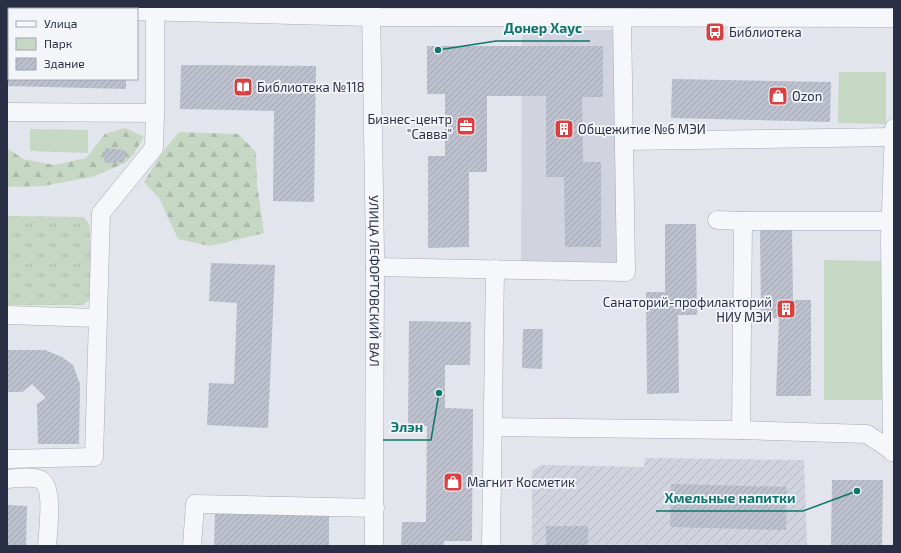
<svg xmlns="http://www.w3.org/2000/svg" width="901" height="553" viewBox="0 0 901 553" font-family="'Exo 2',sans-serif">
	<defs>
		<pattern id="industrial-furrows" width="10" height="10" patternUnits="userSpaceOnUse"><rect width="10" height="10" fill="#d1d4de"/><path d="M-1 1l2-2M0 10L10 0M9 11l2-2" fill="none" stroke="#b3b6c0"/></pattern>
		<pattern id="grass-tufts" width="24" height="20" patternUnits="userSpaceOnUse"><rect width="24" height="20" fill="#c6d7c4"/><path d="M3 7l-1-3M5 7V3M7 7l1-3M15 17l-1-3M17 17v-4M19 17l1-3" fill="none" stroke="#aab9aa"/></pattern>
		<pattern id="forest-firs" width="22" height="20" patternUnits="userSpaceOnUse"><rect width="22" height="20" fill="#c6d7c4"/><path d="M5 1l3.5 6h-7zM16 11l3.5 6h-7z" fill="#aab9aa"/></pattern>
		<pattern id="building-hatch" width="6" height="6" patternUnits="userSpaceOnUse"><rect width="6" height="6" fill="#bdc0cd"/><path d="M-1 1l2-2M0 6l6-6M5 7l2-2" fill="none" stroke="#a2a5b1"/></pattern>
	</defs>
	<rect width="100%" height="100%" fill="#e3e5ec"/>
	<path fill="#d1d4de" d="M 522,30 L 620,30 L 624,271 L 521,267 Z"/>
	<path fill="url(#industrial-furrows)" d="M 645,458 L 804,460 L 807,546 L 532,546 L 532,471 L 541,465 L 644,467 Z"/>
	<path fill="url(#grass-tufts)" d="M 7,216 L 84,217 L 90,226 L 90,299 L 83,305 L 7,305 Z"/>
	<path fill="url(#forest-firs)" d="M 125,128 L 144,137 L 133,155 L 125,163 L 92,177 L 43,186 L 7,187 L 7,148 L 23,159 L 54,165 L 86,158 L 105,134 Z
		M 179,132 L 238,134 L 256,152 L 257,185 L 264,233 L 210,246 L 178,239 L 159,198 L 144,182 L 162,153 Z"/>
	<path fill="#c6d7c4" d="M 839,72 L 886,72 L 886,124 L 838,123 Z
		M 30,129 L 88,130 L 88,153 L 30,151 Z
		M 824,260 L 883,261 L 883,400 L 824,400 Z"/>
	<path fill="url(#building-hatch)" d="M 427,46 L 603,46 L 603,97 L 582,97 L 583,162 L 601,162 L 601,247 L 565,247 L 564,177 L 546,177 L 546,96 L 487,96 L 487,172 L 469,172 L 469,247 L 428,248 L 428,156 L 445,156 L 445,94 L 427,94 Z
		M 7,47 L 9,47 L 9,79 L 126,79 L 126,89 L 7,86 Z
		M 181,65 L 316,66 L 314,202 L 273,201 L 274,111 L 180,109 Z
		M 672,79 L 831,82 L 830,122 L 671,118 Z
		M 105,148 L 125,150 L 124,162 L 104,163 Z
		M 665,224 L 696,224 L 697,315 L 678,315 L 679,393 L 647,394 L 646,292 L 665,292 Z
		M 792,227 L 793,300 L 811,300 L 811,396 L 776,396 L 779,318 L 761,318 L 760,228 Z
		M 211,263 L 275,265 L 268,428 L 207,425 L 209,383 L 234,384 L 237,303 L 209,301 Z
		M 409,321 L 471,322 L 470,365 L 445,365 L 445,408 L 473,409 L 472,541 L 444,541 L 444,546 L 401,546 L 402,522 L 426,522 L 427,426 L 408,426 Z
		M 523,329 L 543,329 L 542,369 L 522,368 Z
		M 7,350 L 45,350 L 62,357 L 73,365 L 80,384 L 79,444 L 38,444 L 37,404 L 46,398 L 32,384 L 22,392 L 7,392 Z
		M 832,480 L 883,480 L 882,546 L 831,546 Z
		M 671,484 L 787,487 L 786,530 L 670,527 Z
		M 7,505 L 27,506 L 26,546 L 7,546 Z
		M 215,514 L 329,515 L 329,546 L 214,546 Z
		M 546,526 L 588,526 L 588,546 L 546,546 Z"/>
	<g fill="none" stroke-linecap="round" stroke-linejoin="round">
		<defs>
			<g id="minor">
				<path d="M 23,7 L 81,9"/>
				<path id="s1" d="M 371,7 L 375,255 L 374,546"/>
				<path d="M 137,11 L 371,17 L 894,18"/>
				<path d="M 7,112 L 155,113 L 155,11"/>
				<path d="M 624,141 L 894,137"/>
				<path d="M 717,220 L 743,221"/>
				<path d="M 375,267 L 626,272 L 622,18"/>
				<path d="M 7,315 L 97,318"/>
				<path d="M 493,427 L 741,430 L 867,434 L 894,452"/>
				<path d="M 741,430 L 743,221 L 891,221"/>
				<path d="M 892,452 L 890,239 L 894,128"/>
				<path d="M 7,459 L 94,457 L 101,213 L 154,148 L 155,113"/>
				<path d="M 7,479 C 17,478 32,476 41,480 C 54,487 48,532 47,546"/>
				<path d="M 192,546 L 195,504 L 375,508"/>
				<path d="M 491,546 L 495,269"/>
			</g>
		</defs>
		<use href="#minor" stroke="#a7abb7" stroke-width="19"/>
		<use href="#minor" stroke="#f6f7fa" stroke-width="18"/>
	</g>
	<defs>
		<symbol id="bus-square" viewBox="-11 -11 22 22"><rect x="-9" y="-9" width="18" height="18" rx="4" fill="#d94042" stroke="#f3f5f9"/><path d="M-5-6H5V4H4V6H2V4H-2V6H-4V4H-5ZM-3.5-4V0h7V-4ZM-3.5 1.2v1.5H-2V1.2ZM2 1.2v1.5H3.5V1.2Z" fill="#fff"/></symbol>
		<symbol id="library-square" viewBox="-11 -11 22 22"><rect x="-9" y="-9" width="18" height="18" rx="4" fill="#d94042" stroke="#f3f5f9"/><path d="M-6-4Q-3-5.5-.7-3.5V5Q-3 3-6 4ZM6-4Q3-5.5 .7-3.5V5Q3 3 6 4Z" fill="#fff"/></symbol>
		<symbol id="shop-square" viewBox="-11 -11 22 22"><rect x="-9" y="-9" width="18" height="18" rx="4" fill="#d94042" stroke="#f3f5f9"/><path d="M-5-2.5h2.3a2.7 3.5 0 0 1 5.4 0H5L5.5 6h-11ZM-1.5-2.5h3a1.5 2.3 0 0 0-3 0Z" fill="#fff"/></symbol>
		<symbol id="office-square" viewBox="-11 -11 22 22"><rect x="-9" y="-9" width="18" height="18" rx="4" fill="#d94042" stroke="#f3f5f9"/><path d="M-6-3h4V-5.5h4V-3h4V5H-6ZM-1-4.5V-3h2v-1.5ZM-6 0V1H6V0Z" fill="#fff"/></symbol>
		<symbol id="building-square" viewBox="-11 -11 22 22"><rect x="-9" y="-9" width="18" height="18" rx="4" fill="#d94042" stroke="#f3f5f9"/><path d="M-4-6H4V6H1V3H-1V6H-4ZM-2.5-4.3h1.7v1.8h-1.7ZM.8-4.3h1.7v1.8H.8ZM-2.5-1h1.7V.8h-1.7ZM.8-1h1.7V.8H.8Z" fill="#fff"/></symbol>
	</defs>
	<g fill-rule="evenodd">
		<use href="#bus-square" x="704" y="21" width="22" height="22"/>
		<use href="#library-square" x="232" y="76" width="22" height="22"/>
		<use href="#shop-square" x="767" y="85" width="22" height="22"/>
		<use href="#office-square" x="455" y="115" width="22" height="22"/>
		<use href="#building-square" x="553" y="118" width="22" height="22"/>
		<use href="#building-square" x="775" y="298" width="22" height="22"/>
		<use href="#shop-square" x="442" y="471" width="22" height="22"/>
	</g>
	<g text-anchor="middle" stroke-width="3.5" stroke-linejoin="round" paint-order="stroke">
		<g font-size="13" fill="#293046" stroke="#f3f5f9" text-anchor="start">
			<text x="729" y="37">Библиотека</text>
			<text x="257" y="92">Библиотека №118</text>
			<text x="792" y="101">Ozon</text>
			<text x="452" y="124" text-anchor="end">Бизнес-центр<tspan x="452" dy="15">"Савва"</tspan></text>
			<text x="578" y="134">Общежитие №6 МЭИ</text>
			<text x="772" y="307" text-anchor="end">Санаторий-профилакторий<tspan x="772" dy="15">НИУ МЭИ</tspan></text>
			<text x="467" y="487">Магнит Косметик</text>
		</g>
		<g font-size="13" fill="#293046" stroke="#f3f5f9">
			<text dy="5" stroke="none"><textPath href="#s1" startOffset="274">УЛИЦА ЛЕФОРТОВСКИЙ ВАЛ</textPath></text>
		</g>
	</g>
	<path fill="none" stroke="#0f766e" stroke-width="1.5" d="M438 50L496 41H590M439 393L431 440H383M857 491L803 511H656"/>
	<g fill="#0f766e" stroke="#f3f5f9" stroke-width="1.5">
		<circle cx="438" cy="50" r="4"/>
		<circle cx="439" cy="393" r="4"/>
		<circle cx="857" cy="491" r="4"/>
	</g>
	<g font-size="14" text-anchor="middle" font-weight="bold" fill="#0f766e" stroke="#f3f5f9" stroke-width="3.5" stroke-linejoin="round" paint-order="stroke">
		<text x="543" y="33">Донер Хаус</text>
		<text x="407" y="432">Элэн</text>
		<text x="730" y="503">Хмельные напитки</text>
	</g>
	<rect width="901" height="553" fill="none" stroke="#293046" stroke-width="16"/>
	<rect x="8" y="8" width="130" height="72" fill="#f3f5f9" stroke="#a2a6b1"/>
	<rect x="16" y="21" width="20" height="6" fill="#f6f7fa" stroke="#a2a6b1"/>
	<text x="44" y="28" font-size="12" fill="#293046">Улица</text>
	<rect x="16" y="38" width="20" height="12" fill="#c6d7c4" stroke="#a2a6b1"/>
	<text x="44" y="48" font-size="12" fill="#293046">Парк</text>
	<rect x="16" y="58" width="20" height="12" fill="url(#building-hatch)" stroke="#a2a6b1"/>
	<text x="44" y="68" font-size="12" fill="#293046">Здание</text>
</svg>
